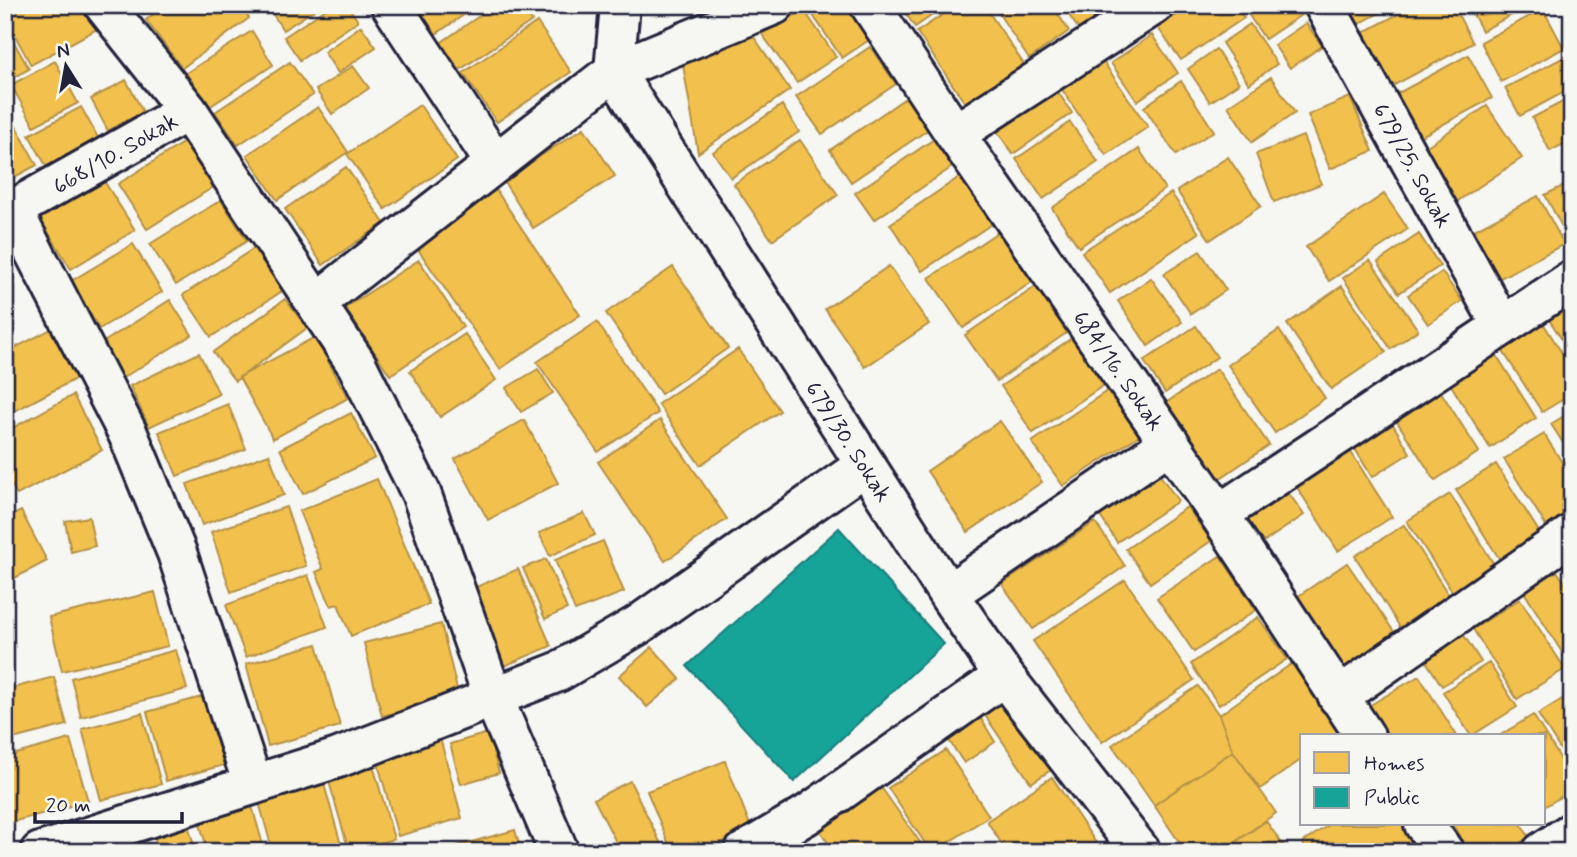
<svg xmlns="http://www.w3.org/2000/svg" width="1577" height="857" viewBox="0 0 1577 857" font-family="Mynerve,sans-serif">
	<rect width="100%" height="100%" fill="#f6f6f2"/>
	<filter id="ink" filterUnits="userSpaceOnUse"><feTurbulence type="fractalNoise" baseFrequency=".0143" numOctaves="2"/><feDisplacementMap in="SourceGraphic" scale="14" xChannelSelector="R" yChannelSelector="G"/><feConvolveMatrix kernelMatrix="1 2 1 2 8 2 1 2 1" color-interpolation-filters="sRGB"/></filter>
	<g filter="url(#ink)">
		<path fill="#f2c14e" stroke="#b49148" stroke-width="2" d="M 5,5 L 84,5 L 97,29 L 31,65 L 5,17 Z
			M 165,5 L 239,5 L 249,18 L 182,68 L 146,20 Z
			M 267,5 L 322,5 L 283,30 Z
			M 332,5 L 347,5 L 358,21 L 300,60 L 284,37 Z
			M 416,5 L 478,5 L 436,34 Z
			M 495,5 L 521,5 L 532,21 L 455,73 L 436,46 Z
			M 812,5 L 854,5 L 875,36 L 842,58 L 808,8 Z
			M 900,5 L 947,5 L 915,27 Z
			M 957,5 L 984,5 L 1025,66 L 967,106 L 917,32 Z
			M 993,5 L 1052,5 L 1069,31 L 1029,59 Z
			M 1062,5 L 1116,5 L 1080,31 Z
			M 1191,5 L 1235,5 L 1244,18 L 1181,60 L 1158,28 Z
			M 1242,5 L 1294,5 L 1301,15 L 1265,39 Z
			M 1347,5 L 1394,5 L 1357,25 Z
			M 1415,5 L 1453,5 L 1473,43 L 1387,89 L 1359,35 Z
			M 1468,5 L 1530,5 L 1482,31 Z
			M 1543,9 L 1564,48 L 1501,82 L 1481,42 Z
			M 804,10 L 836,57 L 797,83 L 762,34 Z
			M 537,22 L 571,72 L 497,122 L 463,73 Z
			M 1306,23 L 1322,46 L 1290,68 L 1274,45 Z
			M 1250,24 L 1277,64 L 1249,84 L 1222,43 Z
			M 5,26 L 29,69 L 5,82 Z
			M 361,26 L 376,47 L 338,73 L 324,52 Z
			M 252,31 L 273,65 L 209,107 L 186,73 Z
			M 750,31 L 790,90 L 698,153 L 682,59 Z
			M 1152,35 L 1178,73 L 1137,101 L 1111,63 Z
			M 870,47 L 896,84 L 822,134 L 796,97 Z
			M 1216,49 L 1239,83 L 1210,102 L 1188,69 Z
			M 1572,53 L 1572,88 L 1520,116 L 1505,88 Z
			M 1468,55 L 1492,98 L 1416,139 L 1393,96 Z
			M 1102,60 L 1148,127 L 1106,155 L 1061,88 Z
			M 55,61 L 78,103 L 34,126 L 11,85 Z
			M 290,62 L 313,95 L 238,145 L 215,112 Z
			M 353,66 L 369,88 L 332,114 L 316,90 Z
			M 1271,77 L 1295,113 L 1252,142 L 1228,106 Z
			M 126,80 L 143,112 L 108,131 L 91,99 Z
			M 1181,81 L 1214,131 L 1176,155 L 1144,107 Z
			M 1052,83 L 1072,113 L 1013,154 L 992,124 Z
			M 907,97 L 929,129 L 851,182 L 830,150 Z
			M 1350,97 L 1373,151 L 1330,169 L 1308,115 Z
			M 1572,97 L 1572,140 L 1550,151 L 1532,118 Z
			M 420,105 L 457,160 L 385,209 L 347,154 Z
			M 782,105 L 799,132 L 731,178 L 713,152 Z
			M 5,106 L 37,165 L 5,182 Z
			M 1487,106 L 1522,158 L 1453,204 L 1418,152 Z
			M 81,107 L 101,143 L 49,171 L 29,135 Z
			M 318,107 L 348,152 L 277,200 L 247,155 Z
			M 1070,122 L 1098,162 L 1043,199 L 1016,159 Z
			M 584,128 L 615,176 L 533,228 L 503,180 Z
			M 943,133 L 961,161 L 874,220 L 855,193 Z
			M 1303,136 L 1321,184 L 1274,202 L 1256,154 Z
			M 800,140 L 838,195 L 772,240 L 734,184 Z
			M 186,141 L 215,186 L 147,229 L 118,184 Z
			M 1139,149 L 1165,189 L 1079,247 L 1052,208 Z
			M 1228,157 L 1261,206 L 1210,240 L 1177,191 Z
			M 346,167 L 384,223 L 323,265 L 285,209 Z
			M 970,170 L 1002,217 L 922,271 L 890,224 Z
			M 104,181 L 135,230 L 71,269 L 40,219 Z
			M 1571,182 L 1572,233 L 1567,236 L 1545,195 Z
			M 496,190 L 580,315 L 500,369 L 415,245 Z
			M 1171,193 L 1199,233 L 1110,293 L 1082,252 Z
			M 1384,194 L 1408,229 L 1329,281 L 1306,247 Z
			M 1538,196 L 1564,244 L 1491,283 L 1465,235 Z
			M 221,200 L 247,241 L 176,285 L 150,244 Z
			M 1007,226 L 1041,276 L 963,328 L 929,278 Z
			M 1419,234 L 1440,266 L 1399,293 L 1378,262 Z
			M 133,244 L 162,292 L 99,329 L 71,281 Z
			M 256,247 L 284,290 L 211,337 L 183,295 Z
			M 1200,251 L 1226,290 L 1191,314 L 1164,274 Z
			M 419,260 L 463,327 L 390,375 L 345,308 Z
			M 1370,260 L 1418,330 L 1391,349 L 1343,278 Z
			M 889,266 L 929,324 L 865,367 L 825,309 Z
			M 673,267 L 728,348 L 661,394 L 606,313 Z
			M 1442,272 L 1462,301 L 1428,324 L 1408,295 Z
			M 1151,278 L 1182,322 L 1148,346 L 1118,301 Z
			M 1044,281 L 1075,327 L 997,381 L 965,335 Z
			M 1342,286 L 1386,352 L 1331,389 L 1287,324 Z
			M 1572,297 L 1572,355 L 1545,313 Z
			M 285,299 L 307,328 L 235,381 L 213,352 Z
			M 170,300 L 192,335 L 121,379 L 99,345 Z
			M 1538,315 L 1572,369 L 1572,394 L 1542,412 L 1497,342 Z
			M 597,322 L 658,413 L 598,452 L 537,362 Z
			M 1196,326 L 1217,357 L 1165,393 L 1144,361 Z
			M 55,327 L 81,376 L 5,416 L 5,353 Z
			M 1279,330 L 1325,398 L 1275,433 L 1228,365 Z
			M 465,334 L 496,380 L 440,417 L 410,371 Z
			M 1075,336 L 1107,383 L 1033,433 L 1001,386 Z
			M 315,337 L 348,398 L 273,439 L 239,377 Z
			M 1492,348 L 1536,418 L 1490,448 L 1446,377 Z
			M 738,349 L 780,411 L 700,465 L 658,404 Z
			M 199,353 L 219,394 L 149,427 L 130,386 Z
			M 538,369 L 553,393 L 521,412 L 506,388 Z
			M 1217,369 L 1269,445 L 1219,479 L 1167,402 Z
			M 1110,389 L 1141,434 L 1063,486 L 1032,442 Z
			M 1439,389 L 1479,452 L 1435,480 L 1394,417 Z
			M 73,395 L 102,450 L 17,495 L 5,473 L 5,432 Z
			M 228,404 L 246,449 L 177,476 L 159,432 Z
			M 1572,411 L 1572,457 L 1551,424 Z
			M 351,413 L 375,458 L 303,494 L 280,449 Z
			M 524,420 L 558,483 L 488,520 L 455,459 Z
			M 660,420 L 727,519 L 665,561 L 598,462 Z
			M 1000,421 L 1042,482 L 968,532 L 927,471 Z
			M 1392,423 L 1410,453 L 1372,477 L 1354,447 Z
			M 1544,434 L 1572,478 L 1572,511 L 1547,527 L 1504,459 Z
			M 1347,446 L 1392,517 L 1338,551 L 1293,481 Z
			M 269,454 L 284,495 L 202,525 L 187,484 Z
			M 1496,464 L 1543,538 L 1502,563 L 1456,490 Z
			M 1160,475 L 1178,501 L 1117,542 L 1100,516 Z
			M 377,479 L 429,604 L 351,636 L 338,604 L 331,606 L 316,572 L 323,569 L 299,511 Z
			M 1288,492 L 1304,515 L 1255,548 L 1240,525 Z
			M 1450,494 L 1497,569 L 1455,596 L 1407,521 Z
			M 286,507 L 306,566 L 231,592 L 211,532 Z
			M 1187,507 L 1211,541 L 1150,583 L 1126,549 Z
			M 21,511 L 47,561 L 5,583 L 5,519 Z
			M 584,513 L 595,535 L 550,556 L 539,533 Z
			M 89,517 L 95,546 L 71,552 L 65,521 Z
			M 1095,522 L 1125,566 L 1033,629 L 1002,584 Z
			M 1404,525 L 1453,602 L 1403,632 L 1355,556 Z
			M 603,541 L 624,592 L 575,611 L 555,560 Z
			M 1220,556 L 1256,610 L 1194,652 L 1157,598 Z
			M 546,559 L 567,609 L 545,619 L 523,568 Z
			M 1572,562 L 1572,582 L 1563,567 Z
			M 1347,563 L 1401,642 L 1345,680 L 1291,601 Z
			M 518,569 L 551,646 L 502,667 L 469,590 Z
			M 1557,571 L 1572,594 L 1572,668 L 1524,592 Z
			M 308,575 L 327,627 L 246,657 L 226,605 Z
			M 1125,580 L 1194,680 L 1102,742 L 1033,641 Z
			M 155,592 L 168,646 L 62,671 L 49,617 Z
			M 1520,599 L 1565,669 L 1517,699 L 1473,629 Z
			M 1258,617 L 1287,659 L 1219,705 L 1191,664 Z
			M 441,624 L 459,697 L 382,716 L 364,643 Z
			M 1463,634 L 1481,662 L 1442,686 L 1424,658 Z
			M 317,644 L 340,726 L 268,746 L 246,664 Z
			M 652,647 L 680,679 L 647,707 L 619,676 Z
			M 176,650 L 187,689 L 81,717 L 71,678 Z
			M 1297,660 L 1346,729 L 1335,736 L 1302,736 L 1302,759 L 1260,789 L 1233,751 L 1219,715 Z
			M 1489,663 L 1517,707 L 1471,736 L 1443,692 Z
			M 1419,676 L 1457,736 L 1386,736 L 1367,707 Z
			M 54,677 L 67,725 L 5,741 L 5,690 Z
			M 1198,686 L 1219,715 L 1233,751 L 1154,805 L 1112,745 Z
			M 1012,687 L 1063,762 L 1031,783 L 980,708 Z
			M 1572,693 L 1572,768 L 1538,714 Z
			M 205,696 L 224,765 L 166,781 L 147,712 Z
			M 142,713 L 161,784 L 101,800 L 82,729 Z
			M 1533,715 L 1572,777 L 1572,790 L 1544,807 L 1544,736 L 1499,736 Z
			M 980,717 L 995,742 L 964,763 L 948,739 Z
			M 488,733 L 499,773 L 461,784 L 450,744 Z
			M 440,738 L 462,818 L 398,836 L 376,756 Z
			M 70,739 L 88,801 L 5,824 L 5,757 Z
			M 946,750 L 989,816 L 934,852 L 931,852 L 888,788 Z
			M 1233,751 L 1276,813 L 1221,852 L 1186,852 L 1154,805 Z
			M 725,761 L 752,830 L 697,852 L 672,852 L 647,791 Z
			M 373,765 L 394,839 L 349,851 L 328,778 Z
			M 322,777 L 343,852 L 273,852 L 257,795 Z
			M 1052,777 L 1100,849 L 1096,852 L 1007,852 L 987,821 Z
			M 630,781 L 665,852 L 621,852 L 594,799 Z
			M 878,783 L 927,852 L 834,852 L 817,826 Z
			M 251,803 L 265,852 L 208,852 L 198,817 Z
			M 1266,821 L 1288,852 L 1221,852 Z
			M 1330,824 L 1402,824 L 1420,850 L 1417,852 L 1308,852 L 1302,843 Z
			M 1452,824 L 1521,824 L 1529,837 L 1505,852 L 1470,852 Z
			M 188,825 L 196,852 L 159,852 L 154,835 Z
			M 515,830 L 521,852 L 459,852 L 457,846 Z
			M 142,840 L 145,852 L 98,852 Z"/>
		<path fill="#17a398" stroke="#1a7c7c" stroke-width="2" d="M 839,528 L 944,644 L 794,782 L 687,666 Z"/>
		<g fill="none" stroke-linecap="round" stroke-linejoin="round">
			<defs>
				<path id="minor" d="M 104,5 L 188,111 L 357,365 L 421,493 L 493,697 L 559,852
					M 391,5 L 495,163
					M 620,5 L 614,71 L 948,594 L 1004,676 L 1141,852
					M 870,5 L 955,134 L 1219,514 L 1365,736
					M 1324,5 L 1502,326
					M 955,134 L 1154,5
					M 13,211 L 128,434 L 177,553 L 253,785
					M 5,214 L 188,111
					M 316,303 L 614,71 L 774,5
					M 1219,514 L 1572,280
					M 948,594 L 1170,443
					M 1338,697 L 1572,534
					M 1424,824 L 1444,852
					M 40,852 L 338,758 L 558,672 L 638,625 L 864,466
					M 744,852 L 808,814 L 1004,676
					M 1542,852 L 1572,832"/>
			</defs>
			<use href="#minor" stroke="#22223b" stroke-width="44"/>
			<use href="#minor" stroke="#f6f6f2" stroke-width="38"/>
		</g>
	</g>
	<g text-anchor="middle" stroke-width="7" stroke-linejoin="round" paint-order="stroke">
		<g font-size="23" fill="#22223b" stroke="#f6f6f2">
			<text transform="translate(115 153) rotate(-30)" y="8">668/10. Sokak</text>
			<text transform="translate(1413 165) rotate(61)" y="8">679/25. Sokak</text>
			<text transform="translate(1119 370) rotate(55)" y="8">684/16. Sokak</text>
			<text transform="translate(849 441) rotate(57)" y="8">679/30. Sokak</text>
		</g>
	</g>
	<rect width="1577" height="857" fill="none" stroke="#f6f6f2" stroke-width="28"/>
	<rect x="14" y="14" width="1549" height="829" fill="none" stroke="#22223b" stroke-width="2.5" filter="url(#ink)"/>
	<rect x="1300" y="734" width="245" height="91" fill="#f6f6f2" stroke="#a1a1a9" stroke-width="2"/>
	<rect x="1314" y="752" width="35" height="21" fill="#f2c14e" stroke="#a1a1a9" stroke-width="2"/>
	<text x="1364" y="770" font-size="21" fill="#22223b">Homes</text>
	<rect x="1314" y="787" width="35" height="21" fill="#17a398" stroke="#a1a1a9" stroke-width="2"/>
	<text x="1364" y="804" font-size="21" fill="#22223b">Public</text>
	<g transform="translate(66 66) rotate(349)" stroke="#f6f6f2" stroke-width="5" paint-order="stroke">
	<path d="M0-5L12 26L0 18L-12 26Z" fill="#22223b"/>
	<text y="-10" font-size="19" font-weight="bold" text-anchor="middle" fill="#22223b">N</text>
	</g>
	<path d="M35 812v10h147v-10" fill="none" stroke="#22223b" stroke-width="3.5"/>
	<text x="46" y="812" font-size="21" fill="#22223b" stroke="#f6f6f2" stroke-width="5" paint-order="stroke">20 m</text>
</svg>
